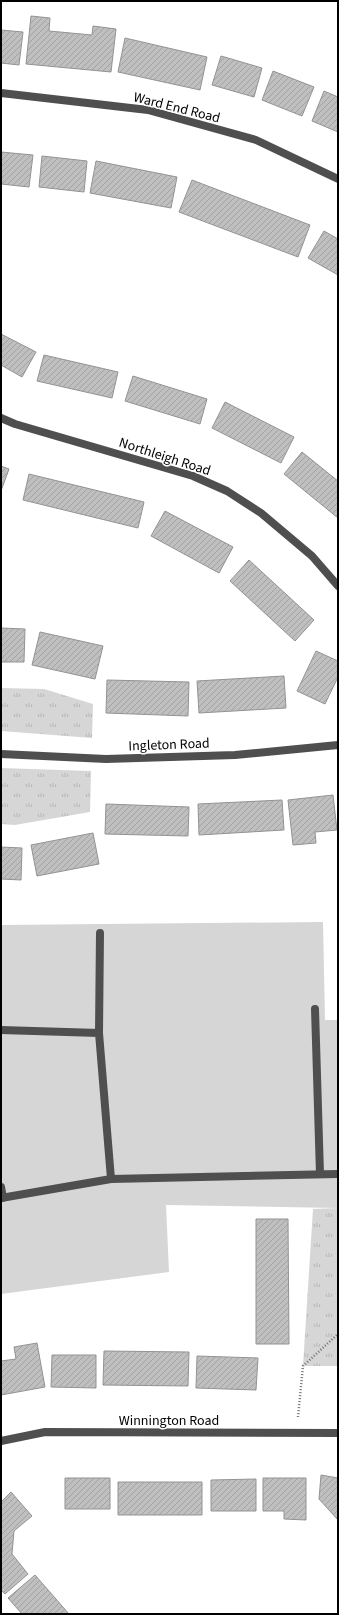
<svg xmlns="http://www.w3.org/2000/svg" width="339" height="1615" viewBox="0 0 339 1615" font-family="'Source Sans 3',sans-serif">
	<defs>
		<pattern id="grass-tufts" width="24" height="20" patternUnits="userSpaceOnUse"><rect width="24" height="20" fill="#d6d6d6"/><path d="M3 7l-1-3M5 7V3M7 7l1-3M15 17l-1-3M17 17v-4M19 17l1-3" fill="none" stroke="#b6b6b6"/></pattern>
		<pattern id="building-hatch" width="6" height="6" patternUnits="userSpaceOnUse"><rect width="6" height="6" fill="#bfbfbf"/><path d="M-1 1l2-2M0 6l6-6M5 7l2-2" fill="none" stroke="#a2a2a2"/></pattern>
	</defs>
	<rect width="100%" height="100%" fill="#fff"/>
	<path fill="url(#grass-tufts)" d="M 1,688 L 44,689 L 93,704 L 92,738 L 1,731 Z
		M 1,768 L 91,771 L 90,812 L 15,825 L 1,824 Z
		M 338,1208 L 338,1366 L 303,1366 L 313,1209 Z"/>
	<path fill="#d6d6d6" d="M 323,922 L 325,1020 L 338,1020 L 338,1208 L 166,1205 L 169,1272 L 1,1294 L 1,925 Z"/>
	<path fill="url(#building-hatch)" stroke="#939393" d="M 31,16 L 50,18 L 49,31 L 92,35 L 93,26 L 116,29 L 111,72 L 26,64 Z
		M 1,30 L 23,32 L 19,65 L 1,63 Z
		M 125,38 L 207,57 L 200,90 L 118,72 Z
		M 221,56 L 262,68 L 254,97 L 212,85 Z
		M 273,71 L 314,87 L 302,116 L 262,100 Z
		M 324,91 L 338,97 L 338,132 L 312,121 Z
		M 1,152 L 33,155 L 29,187 L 1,184 Z
		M 42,156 L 87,161 L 84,192 L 39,187 Z
		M 96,161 L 177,177 L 171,208 L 90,193 Z
		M 192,180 L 310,225 L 298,257 L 179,212 Z
		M 324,231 L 338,239 L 338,275 L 308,258 Z
		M 1,334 L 36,352 L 22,377 L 1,365 Z
		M 44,355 L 118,372 L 112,398 L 37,381 Z
		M 133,376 L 207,399 L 200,424 L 125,401 Z
		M 225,402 L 294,437 L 281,463 L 212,428 Z
		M 302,452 L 338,481 L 338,518 L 284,474 Z
		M 1,466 L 9,469 L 1,491 Z
		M 29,474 L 144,502 L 138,528 L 23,500 Z
		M 165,511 L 233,547 L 219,573 L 151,536 Z
		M 249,560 L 314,620 L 295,641 L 230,581 Z
		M 1,628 L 25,629 L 24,662 L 1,662 Z
		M 40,632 L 103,646 L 95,679 L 32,665 Z
		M 316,651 L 338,661 L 338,677 L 325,704 L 297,691 Z
		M 284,676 L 286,708 L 199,713 L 197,681 Z
		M 107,680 L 189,682 L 188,716 L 106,713 Z
		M 333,795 L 337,830 L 315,832 L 316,843 L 293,845 L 288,800 Z
		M 282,800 L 284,830 L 199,835 L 198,804 Z
		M 106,804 L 189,807 L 188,836 L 105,834 Z
		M 93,833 L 99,864 L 37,876 L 31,845 Z
		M 1,847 L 22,848 L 21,880 L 1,879 Z
		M 256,1219 L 288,1219 L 289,1344 L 256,1344 Z
		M 37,1343 L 45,1387 L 1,1395 L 1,1361 L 16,1359 L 14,1347 Z
		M 104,1351 L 189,1352 L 188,1386 L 103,1385 Z
		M 52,1355 L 96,1355 L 96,1388 L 51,1387 Z
		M 197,1356 L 258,1358 L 256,1390 L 196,1388 Z
		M 321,1475 L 338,1478 L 338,1520 L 319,1499 Z
		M 65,1478 L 110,1478 L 110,1509 L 65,1509 Z
		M 263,1478 L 306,1478 L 306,1520 L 284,1519 L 284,1511 L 263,1511 Z
		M 256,1479 L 256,1511 L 211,1511 L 211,1480 Z
		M 118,1482 L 202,1482 L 202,1515 L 118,1515 Z
		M 11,1492 L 32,1516 L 14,1531 L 12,1554 L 28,1574 L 5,1594 L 1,1590 L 1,1502 Z
		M 35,1575 L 69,1614 L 22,1614 L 8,1598 Z"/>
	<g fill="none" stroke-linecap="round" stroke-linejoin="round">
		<path stroke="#717171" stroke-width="2.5" stroke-dasharray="1 2" stroke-linecap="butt" d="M 298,1417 L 303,1366 L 338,1334"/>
		<path stroke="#4f4f4f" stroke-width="8" d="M 1,93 L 148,110 L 256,140 L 338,179
			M 1,418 L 15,424 L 193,476 L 227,491 L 261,513 L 312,556 L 338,586
			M 1,754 L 106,759 L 235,755 L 338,745
			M 315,1009 L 320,1174
			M 1,1030 L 99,1033 L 100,933
			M 99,1033 L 111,1179
			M 1,1187 L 3,1198
			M 1,1198 L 111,1179 L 338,1174
			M 1,1441 L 45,1432 L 338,1433"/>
	</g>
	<g text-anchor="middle" stroke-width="3" stroke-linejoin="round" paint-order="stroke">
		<g font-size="14" fill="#000" stroke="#fff">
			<text transform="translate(177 107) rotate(14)" y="5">Ward End Road</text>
			<text transform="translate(165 456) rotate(18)" y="5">Northleigh Road</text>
			<text transform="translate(169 744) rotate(-2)" y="5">Ingleton Road</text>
			<text x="169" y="1425">Winnington Road</text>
		</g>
	</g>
	<rect width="339" height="1615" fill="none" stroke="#000000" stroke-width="4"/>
</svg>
